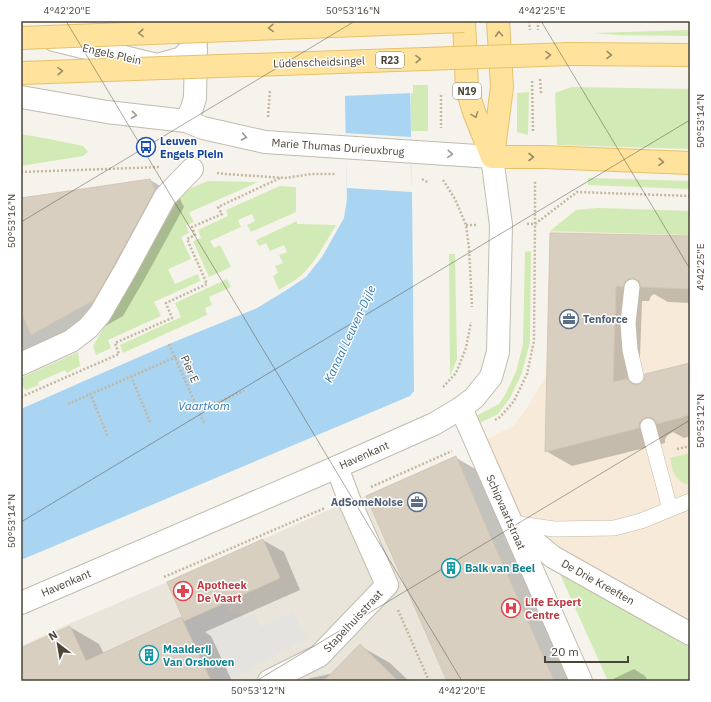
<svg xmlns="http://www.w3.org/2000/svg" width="711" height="702" viewBox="0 0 711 702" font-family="'IBM Plex Sans',sans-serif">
	<rect width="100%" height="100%" fill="#f6f3ec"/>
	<path fill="#eae5da" d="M 456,456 L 554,681 L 21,681 L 21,646 L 64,626 L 167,582 L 335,507 L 366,496 Z"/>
	<path fill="#f7ead8" d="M 598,208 L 690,211 L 690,621 L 562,550 L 549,539 L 508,504 L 481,442 L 513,426 L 527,408 L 546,376 L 550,231 L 576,210 Z"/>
	<path fill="#d2eab5" d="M 690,30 L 690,36 L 617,35 L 593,33 Z
		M 411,85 L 428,85 L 428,131 L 411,131 Z
		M 572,87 L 690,89 L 690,149 L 557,145 L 555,93 Z
		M 529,92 L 528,135 L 517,132 L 517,93 Z
		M 21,134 L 54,140 L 83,146 L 88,152 L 83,156 L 21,166 Z
		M 588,178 L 690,181 L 690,189 L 588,185 Z
		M 208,181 L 258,182 L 190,212 L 189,213 L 194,222 L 186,225 L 189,233 L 181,237 L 191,259 L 168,269 L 175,284 L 198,274 L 200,281 L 154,302 L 161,316 L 108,340 L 111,348 L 96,355 L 93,346 L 179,198 L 191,188 Z
		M 280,186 L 296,187 L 296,212 L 251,232 L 247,225 L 255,221 L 252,214 L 238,220 L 241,227 L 210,241 L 214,248 L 220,245 L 231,267 L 209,277 L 193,241 L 201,238 L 198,230 L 228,216 L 226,210 Z
		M 598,208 L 690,211 L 690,235 L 550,231 L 576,210 Z
		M 297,221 L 297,224 L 336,225 C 325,243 315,264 298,278 C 293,282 285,286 279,290 L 273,276 L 278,273 L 275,266 L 283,263 L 279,255 L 287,252 L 284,245 L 270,251 L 266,243 L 259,246 L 256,240 Z
		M 531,251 L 530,342 L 522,373 L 510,398 L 498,414 L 480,423 L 476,416 L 499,404 L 505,395 L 516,372 L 523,344 L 525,252 Z
		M 449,254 L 455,254 L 457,359 L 450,376 Z
		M 227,279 L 231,287 L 209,297 L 212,305 L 205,308 L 207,315 L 123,353 L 120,345 L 181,317 L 175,303 Z
		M 78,352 L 80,366 L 67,373 L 65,370 L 38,382 L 39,385 L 26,390 L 21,385 L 21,378 Z
		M 690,453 L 690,485 C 675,482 673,472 670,458 Z
		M 559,572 L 690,648 L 690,681 L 608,681 Z"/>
	<path fill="#e5e3e0" d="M 222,604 L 231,612 L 235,615 L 241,613 L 244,618 L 254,613 L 261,627 L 293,612 L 307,638 L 227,681 L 215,681 L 184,621 Z"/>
	<path fill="#a9d4f2" d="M 341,21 L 409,21 L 412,192 L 414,391 L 410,396 L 21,560 L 21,409 L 84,381 L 169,344 L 257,308 L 285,291 L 306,277 L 322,257 L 344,218 L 347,199 L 345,98 Z"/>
	<path fill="#f6f3ec" d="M 339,21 L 411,21 L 413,93 L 343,96 Z
		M 345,133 L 411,137 L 412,192 L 347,188 Z"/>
	<path fill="#0003" d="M 150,180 L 179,197 L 184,207 L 144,280 L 123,316 L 61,351 L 21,366 L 21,199 Z
		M 551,234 L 690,237 L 690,303 L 668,302 L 654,294 L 651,296 L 649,301 L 642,301 L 639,385 L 690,364 L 690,436 L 684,438 L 673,432 L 668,435 L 665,439 L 665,443 L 572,466 L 546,451 Z
		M 455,457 L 482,473 L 573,681 L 448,681 Z
		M 263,540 L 284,552 L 300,590 L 205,632 L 211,636 L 232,681 L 21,681 L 21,649 L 70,627 L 99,644 L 104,654 L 181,618 L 186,621 L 169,583 Z
		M 360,646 L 390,663 L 409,681 L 303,681 L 302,680 L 334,673 Z
		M 634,669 L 645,676 L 648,681 L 609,681 Z"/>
	<path fill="#d8cfc1" stroke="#d3c7b4" d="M 150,179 L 155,190 L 115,263 L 94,300 L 31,335 L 21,312 L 21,198 Z
		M 550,233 L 690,236 L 690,289 L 641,287 L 640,283 L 638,280 L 633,278 L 628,279 L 625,281 L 623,287 L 616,286 L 613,382 L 627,379 L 630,382 L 633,384 L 638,385 L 642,382 L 644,379 L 645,374 L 690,363 L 690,415 L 657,424 L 654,419 L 651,417 L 646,417 L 641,420 L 639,423 L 639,428 L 545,452 Z
		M 456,456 L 486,526 L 554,681 L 447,681 L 366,496 Z
		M 263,539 L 280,578 L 184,621 L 167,582 Z
		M 181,617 L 211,681 L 21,681 L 21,648 L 70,626 L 86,661 Z
		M 360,644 L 398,681 L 324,681 Z"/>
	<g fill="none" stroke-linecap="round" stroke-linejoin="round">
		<defs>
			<path id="service" d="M 632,287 L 628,323 L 630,350 L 636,376
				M 648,426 L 670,509
				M 512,523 L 554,529 L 614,528 L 641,521 L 690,501"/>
			<path id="minor" d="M 21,364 L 71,341 L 88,328 L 100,314 L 126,269 L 165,197 L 192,169
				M 461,408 L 581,681
				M 515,526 L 553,557 L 690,634
				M 269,681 L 319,656 L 387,585 L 350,502 L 337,467"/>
			<path id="tertiary" d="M 54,40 L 157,65 L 182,58 L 196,43
				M 21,97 L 107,112 L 186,121 L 203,128 L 265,142 L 492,157 L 501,225 L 498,352 L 491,377 L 474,398 L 461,408 L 434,424 L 337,467 L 21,603
				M 186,121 L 192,108 L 195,98 L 196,48"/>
			<path id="primary" d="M 464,21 L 467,89 L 474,112 L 492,157
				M 570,54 L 690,55
				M 493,156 L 502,87 L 498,21
				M 492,157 L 543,157 L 690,163"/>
		</defs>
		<use href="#service" stroke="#c2bbae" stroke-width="16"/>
		<use href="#minor" stroke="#c2bbae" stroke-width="24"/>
		<use href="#tertiary" stroke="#c2bbae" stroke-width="24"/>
		<use href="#primary" stroke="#e6c16a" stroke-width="24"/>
		<path stroke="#c4b79f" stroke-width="2.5" stroke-dasharray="2 2" stroke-linecap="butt" d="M 529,21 L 530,30
			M 538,21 L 538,30
			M 540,79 L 541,93
			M 532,81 L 533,132
			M 441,95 L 441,128
			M 268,117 L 270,90
			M 21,172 L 134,168 L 159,167
			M 217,173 L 226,174 L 285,178 L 312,174 L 336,174
			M 422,179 L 429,183
			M 443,180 L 455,199 L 466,225 L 469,248 L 472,307
			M 527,224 L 535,224 L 577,192 L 690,196
			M 466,225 L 476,225
			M 169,344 L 204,423
			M 131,376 L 150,422
			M 443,387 L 456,373 L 466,348 L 471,322
			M 90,393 L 108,437
			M 21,397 L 119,354 L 115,343 L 172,318 L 166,303 L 207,284 L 187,239 L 195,235 L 192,227 L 222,214 L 218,207 L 280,178
			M 68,404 L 176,357
			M 199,410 L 244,391
			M 687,416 L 690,427
			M 495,420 L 500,417 L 514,401 L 527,374 L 534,341 L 535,224 L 535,181
			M 677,449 L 690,446
			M 371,487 L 452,451
			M 164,577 L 325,508
			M 398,610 L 429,681"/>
		<use href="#service" stroke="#fff" stroke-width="15"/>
		<use href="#minor" stroke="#fff" stroke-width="22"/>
		<use href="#tertiary" stroke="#fff" stroke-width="22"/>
		<use href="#primary" stroke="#ffe39c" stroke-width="22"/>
		<defs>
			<path id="primary-bridge" d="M 21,38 L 464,21
				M 21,73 L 570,54"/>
		</defs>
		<use href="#primary-bridge" stroke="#e6c16a" stroke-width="24" stroke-linecap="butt"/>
		<use href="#primary-bridge" stroke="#ffe39c" stroke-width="22"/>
	</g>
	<defs><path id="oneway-chevron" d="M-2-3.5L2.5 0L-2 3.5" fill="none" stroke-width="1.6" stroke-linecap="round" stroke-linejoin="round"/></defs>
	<g stroke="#9c8c66">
		<use href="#oneway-chevron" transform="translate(271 28) rotate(178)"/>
		<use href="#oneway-chevron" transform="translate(141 33) rotate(178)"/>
		<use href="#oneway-chevron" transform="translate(499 34) rotate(-94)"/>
		<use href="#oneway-chevron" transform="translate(548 55) rotate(-2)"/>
		<use href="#oneway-chevron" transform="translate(609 55) rotate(1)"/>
		<use href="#oneway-chevron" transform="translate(418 59) rotate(-2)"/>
		<use href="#oneway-chevron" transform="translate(60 71) rotate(-2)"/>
		<use href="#oneway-chevron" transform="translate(475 115) rotate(69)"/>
		<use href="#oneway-chevron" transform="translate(531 157)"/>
		<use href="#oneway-chevron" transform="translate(661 162) rotate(2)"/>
	</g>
	<g stroke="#9c9892">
		<use href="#oneway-chevron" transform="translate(134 115) rotate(6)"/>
		<use href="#oneway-chevron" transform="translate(244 137) rotate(12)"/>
		<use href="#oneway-chevron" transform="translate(450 154) rotate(4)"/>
	</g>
	<path fill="none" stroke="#4b4439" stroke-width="1" stroke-opacity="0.45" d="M 66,21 L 462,681M 541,21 L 690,269M 21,222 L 355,21M 21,522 L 690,120M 256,681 L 690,420"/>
	<defs>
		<symbol id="bus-ring" viewBox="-11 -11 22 22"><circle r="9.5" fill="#fff" stroke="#1a4fb4" stroke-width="1.5"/><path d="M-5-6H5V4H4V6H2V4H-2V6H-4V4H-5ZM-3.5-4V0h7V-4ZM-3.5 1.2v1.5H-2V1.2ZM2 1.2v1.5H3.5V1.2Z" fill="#1a4fb4"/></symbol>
		<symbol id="office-ring" viewBox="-11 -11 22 22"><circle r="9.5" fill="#fff" stroke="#5c6f8a" stroke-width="1.5"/><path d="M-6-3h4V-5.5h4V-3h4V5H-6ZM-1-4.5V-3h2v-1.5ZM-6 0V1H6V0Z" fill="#5c6f8a"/></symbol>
		<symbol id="building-ring" viewBox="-11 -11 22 22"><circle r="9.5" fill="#fff" stroke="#0f9aa8" stroke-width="1.5"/><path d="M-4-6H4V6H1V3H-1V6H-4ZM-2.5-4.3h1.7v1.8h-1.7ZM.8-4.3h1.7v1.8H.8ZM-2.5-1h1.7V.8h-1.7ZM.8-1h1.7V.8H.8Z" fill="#0f9aa8"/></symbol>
		<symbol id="pharmacy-ring" viewBox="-11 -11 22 22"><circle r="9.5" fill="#fff" stroke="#e0444e" stroke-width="1.5"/><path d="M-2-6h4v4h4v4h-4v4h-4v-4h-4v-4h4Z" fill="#e0444e"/></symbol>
		<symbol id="hospital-ring" viewBox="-11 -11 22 22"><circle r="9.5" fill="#fff" stroke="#e0444e" stroke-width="1.5"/><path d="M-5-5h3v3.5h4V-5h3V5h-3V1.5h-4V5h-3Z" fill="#e0444e"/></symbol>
	</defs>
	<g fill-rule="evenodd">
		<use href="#bus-ring" x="135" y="136" width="22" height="22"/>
		<use href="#office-ring" x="558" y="308" width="22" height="22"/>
		<use href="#office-ring" x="406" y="491" width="22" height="22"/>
		<use href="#building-ring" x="440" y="557" width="22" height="22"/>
		<use href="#pharmacy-ring" x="172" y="580" width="22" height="22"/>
		<use href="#hospital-ring" x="500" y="597" width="22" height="22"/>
		<use href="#building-ring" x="138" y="644" width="22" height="22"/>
	</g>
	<g text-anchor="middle" stroke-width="3" stroke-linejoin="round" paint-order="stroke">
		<g fill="#fff" stroke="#817c74" stroke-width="1">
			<rect x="376" y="52" width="28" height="16" rx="3"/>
			<rect x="453" y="83" width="28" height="16" rx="3"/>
		</g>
		<g font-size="10" font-weight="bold" fill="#4b4439">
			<text x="390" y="64">R23</text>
			<text x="467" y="95">N19</text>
		</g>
		<g font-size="11" fill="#4b4439" stroke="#fff">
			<text transform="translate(112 54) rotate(13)" y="4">Engels Plein</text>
			<text transform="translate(319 62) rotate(-2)" y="4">Lüdenscheidsingel</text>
			<text transform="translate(338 147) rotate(4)" y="4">Marie Thumas Durieuxbrug</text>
			<text transform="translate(190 369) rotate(66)" y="4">Pier E</text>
			<text transform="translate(364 455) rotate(-24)" y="4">Havenkant</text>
			<text transform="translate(506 512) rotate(66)" y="4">Schipvaartstraat</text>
			<text transform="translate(598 582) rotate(29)" y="4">De Drie Kreeften</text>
			<text transform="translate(66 583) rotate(-23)" y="4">Havenkant</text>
			<text transform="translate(353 621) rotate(-47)" y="4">Stapelhuisstraat</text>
		</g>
		<g font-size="11" font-weight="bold" fill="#164399" stroke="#fff" text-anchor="start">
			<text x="160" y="145">Leuven<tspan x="160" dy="13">Engels Plein</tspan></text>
		</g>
		<g font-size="11" font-weight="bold" fill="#4e5e75" stroke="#fff" text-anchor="start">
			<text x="583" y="323">Tenforce</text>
			<text x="403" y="506" text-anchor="end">AdSomeNoise</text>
		</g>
		<g font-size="11" font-weight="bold" fill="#0d838f" stroke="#fff" text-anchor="start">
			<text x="465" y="572">Balk van Beel</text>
			<text x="163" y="653">Maalderij<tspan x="163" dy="13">Van Orshoven</tspan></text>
		</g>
		<g font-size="11" font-weight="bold" fill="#be3a42" stroke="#fff" text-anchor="start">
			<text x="197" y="589">Apotheek<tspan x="197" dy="13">De Vaart</tspan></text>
			<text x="525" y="606">Life Expert<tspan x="525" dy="13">Centre</tspan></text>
		</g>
		<g font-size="12" font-style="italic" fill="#2e7ab2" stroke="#fff">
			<text transform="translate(350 334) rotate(-65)" y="4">Kanaal Leuven-Dijle</text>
			<text x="204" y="410">Vaartkom</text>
		</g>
	</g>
	<rect width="711" height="702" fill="none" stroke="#ffffff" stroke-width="44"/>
	<g transform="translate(58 644) rotate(329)" stroke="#ffffff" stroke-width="3" paint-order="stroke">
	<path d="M0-3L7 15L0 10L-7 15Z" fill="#4b4439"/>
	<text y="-6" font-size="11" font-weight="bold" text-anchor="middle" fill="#4b4439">N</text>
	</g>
	<path d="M545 656v6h83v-6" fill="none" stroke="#4b4439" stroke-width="2"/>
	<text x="551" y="656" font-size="12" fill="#4b4439" stroke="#ffffff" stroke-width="3" paint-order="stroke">20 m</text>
	<rect x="22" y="22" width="667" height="658" fill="none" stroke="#4b4439" stroke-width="1.5"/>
	<g font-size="10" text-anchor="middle" fill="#4b4439">
		<text x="67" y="14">4°42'20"E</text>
		<text x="353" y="14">50°53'16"N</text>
		<text x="542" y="14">4°42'25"E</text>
		<text transform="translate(700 121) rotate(-90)" y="4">50°53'14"N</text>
		<text transform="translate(11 221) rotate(-90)" y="4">50°53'16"N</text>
		<text transform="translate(700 267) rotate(-90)" y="4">4°42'25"E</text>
		<text transform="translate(700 421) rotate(-90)" y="4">50°53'12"N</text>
		<text transform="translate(11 521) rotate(-90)" y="4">50°53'14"N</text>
		<text x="258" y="694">50°53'12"N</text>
		<text x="462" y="694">4°42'20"E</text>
	</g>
</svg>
